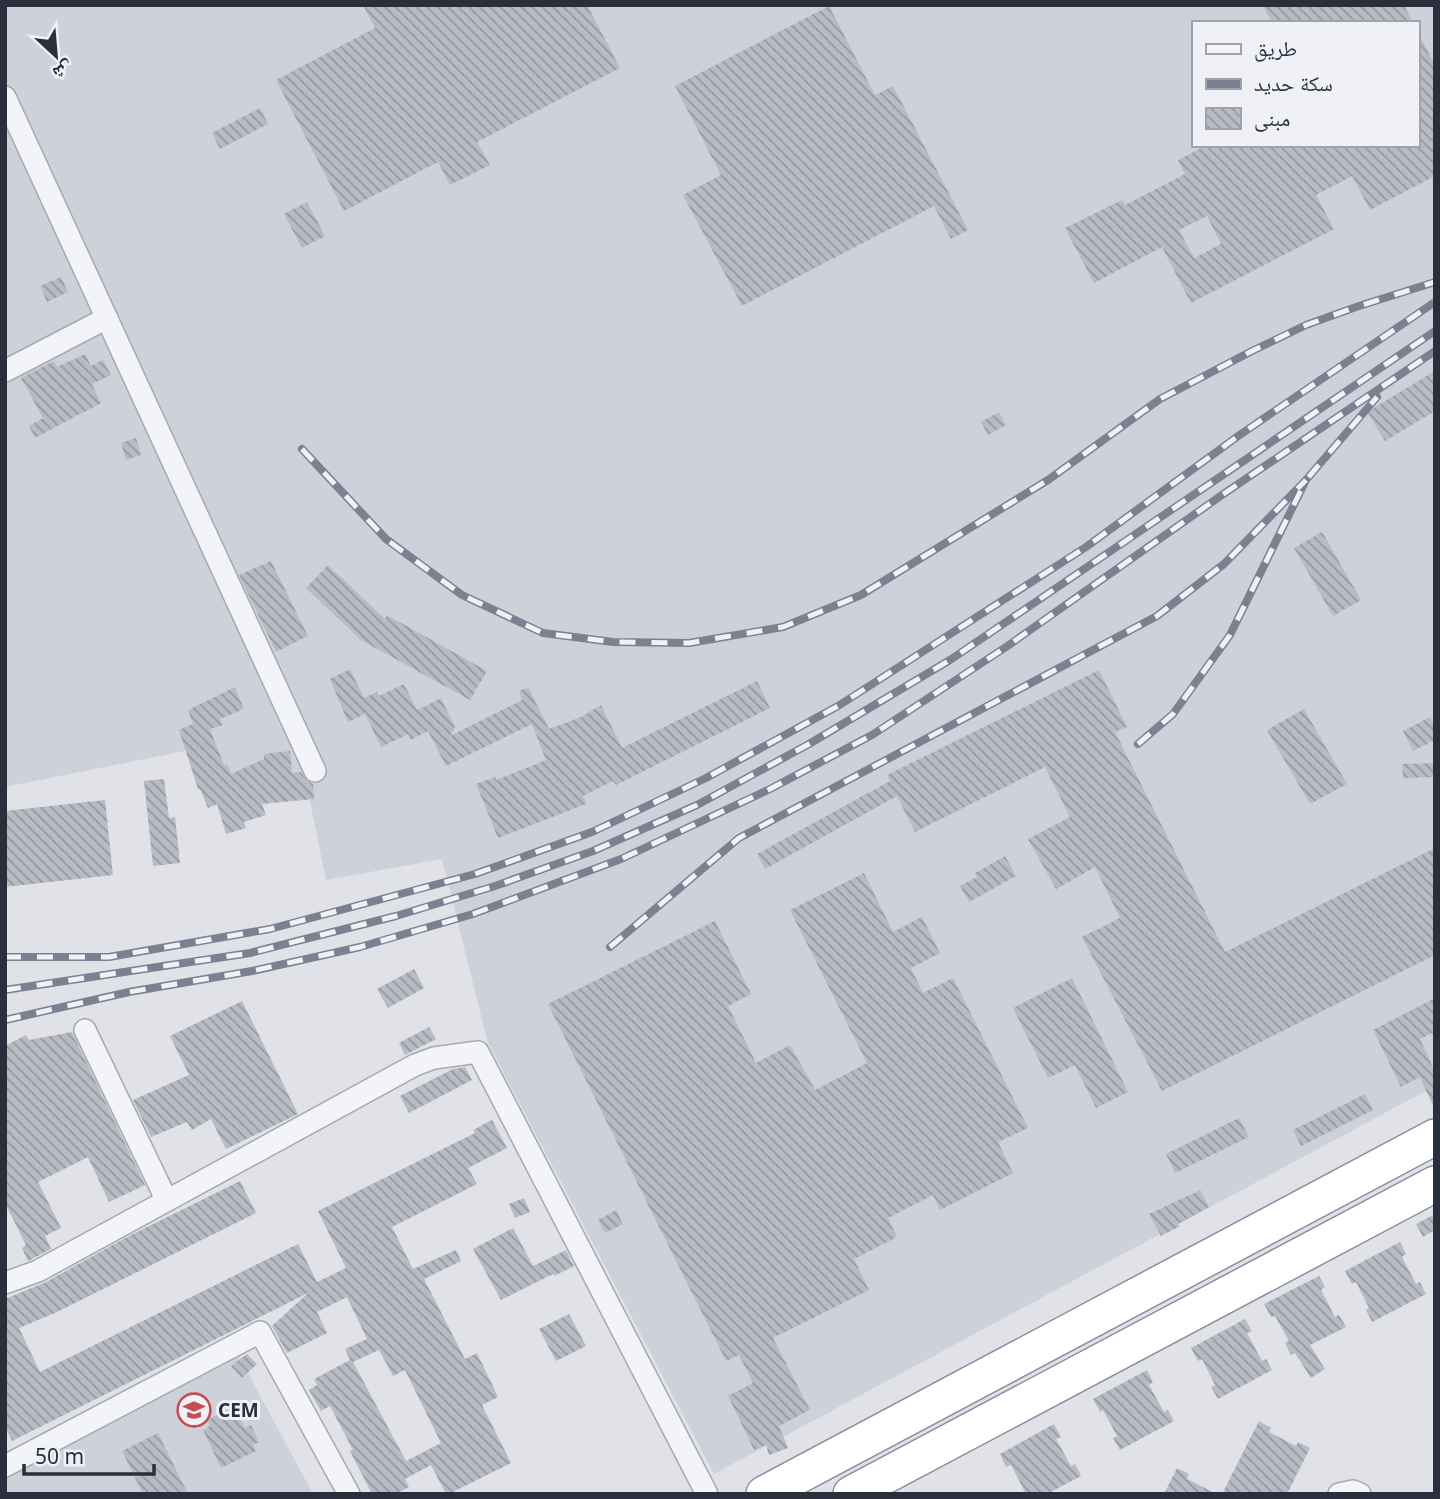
<svg xmlns="http://www.w3.org/2000/svg" width="1440" height="1499" viewBox="0 0 1440 1499" font-family="'Noto Sans','Noto Naskh Arabic',sans-serif">
	<defs>
		<pattern id="building-back-hatch" width="6" height="6" patternUnits="userSpaceOnUse" patternTransform="scale(1.75)"><rect width="6" height="6" fill="#b8bbc4"/><path d="M-1 5l2 2M0 0l6 6M5-1l2 2" fill="none" stroke="#9698a1"/></pattern>
	</defs>
	<rect width="100%" height="100%" fill="#e0e2e8"/>
	<path fill="#ced1da" fill-rule="evenodd" d="M 5,5 L 1435,5 L 1435,1086 L 714,1474 L 488,1043 L 442,859 L 326,880 L 308,792 L 211,806 L 190,750 L 5,787 ZM 1193,23 L 1417,23 L 1417,145 L 1193,145 Z
		M 235,1349 L 313,1494 L 5,1494 L 5,1472 Z"/>
	<path fill="url(#building-back-hatch)" fill-rule="evenodd" d="M 363,5 L 587,5 L 620,68 L 477,142 L 490,165 L 450,185 L 438,162 L 344,211 L 276,80 L 375,28 Z
		M 1263,5 L 1404,5 L 1413,23 L 1272,23 Z
		M 829,6 L 875,95 L 893,86 L 968,230 L 951,239 L 934,206 L 742,306 L 683,195 L 721,175 L 675,86 Z
		M 1417,31 L 1435,65 L 1435,176 L 1370,210 L 1352,176 L 1316,195 L 1334,229 L 1191,303 L 1162,247 L 1094,283 L 1065,228 L 1122,200 L 1125,205 L 1185,174 L 1178,160 L 1207,145 L 1417,145 ZM 1207,216 L 1221,244 L 1194,258 L 1179,230 Z
		M 260,108 L 268,124 L 220,149 L 212,133 Z
		M 307,202 L 325,236 L 302,248 L 284,214 Z
		M 61,277 L 68,292 L 47,302 L 40,286 Z
		M 85,354 L 91,366 L 103,360 L 111,375 L 92,384 L 101,403 L 35,438 L 29,426 L 43,418 L 21,378 L 54,361 L 57,367 Z
		M 1435,371 L 1435,411 L 1385,441 L 1367,412 Z
		M 999,412 L 1006,425 L 988,435 L 981,422 Z
		M 136,438 L 141,455 L 126,460 L 121,443 Z
		M 1322,532 L 1361,600 L 1333,616 L 1294,548 Z
		M 271,561 L 308,636 L 276,652 L 239,575 Z
		M 328,565 L 385,619 L 387,615 L 487,671 L 470,700 L 361,640 L 306,588 Z
		M 350,669 L 364,698 L 377,692 L 379,696 L 404,684 L 417,710 L 441,698 L 455,727 L 450,736 L 522,700 L 519,691 L 528,687 L 549,729 L 581,717 L 601,705 L 622,748 L 757,681 L 770,708 L 616,785 L 613,781 L 583,796 L 586,804 L 498,838 L 476,784 L 495,777 L 496,780 L 546,760 L 532,724 L 446,766 L 428,731 L 411,740 L 408,734 L 381,747 L 365,714 L 348,722 L 330,679 Z
		M 1099,670 L 1127,727 L 1115,732 L 1225,952 L 1435,848 L 1435,955 L 1162,1091 L 1082,937 L 1120,918 L 1095,867 L 1056,889 L 1028,839 L 1070,817 L 1045,767 L 915,832 L 897,796 L 765,869 L 757,854 L 890,781 L 887,775 Z
		M 235,687 L 244,709 L 220,719 L 223,725 L 210,729 L 224,765 L 227,764 L 231,774 L 264,759 L 264,754 L 290,751 L 292,773 L 301,772 L 307,781 L 313,784 L 314,799 L 262,804 L 266,815 L 244,822 L 246,828 L 226,834 L 217,804 L 208,808 L 200,789 L 198,789 L 179,730 L 193,724 L 188,710 Z
		M 1304,709 L 1347,784 L 1310,804 L 1267,730 Z
		M 1430,717 L 1435,727 L 1435,740 L 1413,751 L 1403,731 Z
		M 1435,763 L 1435,777 L 1403,778 L 1402,764 Z
		M 164,779 L 169,818 L 175,817 L 180,863 L 153,866 L 144,781 Z
		M 105,800 L 113,875 L 5,887 L 5,811 Z
		M 1005,856 L 1016,876 L 969,902 L 960,886 L 977,877 L 975,873 Z
		M 864,873 L 893,932 L 922,917 L 940,953 L 911,968 L 923,993 L 953,978 L 1028,1128 L 998,1142 L 1013,1173 L 940,1210 L 933,1195 L 888,1218 L 897,1237 L 854,1259 L 869,1290 L 773,1338 L 810,1410 L 779,1426 L 788,1448 L 769,1455 L 766,1445 L 754,1450 L 728,1396 L 753,1383 L 739,1355 L 726,1361 L 548,1004 L 715,921 L 751,994 L 728,1006 L 756,1063 L 790,1045 L 815,1090 L 867,1063 L 790,910 Z
		M 414,969 L 424,988 L 388,1008 L 377,989 Z
		M 1072,978 L 1128,1092 L 1096,1108 L 1075,1065 L 1048,1078 L 1013,1008 Z
		M 1435,998 L 1435,1032 L 1420,1039 L 1435,1072 L 1435,1110 L 1420,1077 L 1401,1087 L 1373,1030 Z
		M 242,1001 L 298,1114 L 226,1149 L 211,1119 L 192,1130 L 187,1122 L 151,1137 L 133,1100 L 189,1075 L 170,1036 Z
		M 429,1027 L 436,1039 L 405,1055 L 399,1043 Z
		M 72,1032 L 145,1185 L 109,1202 L 88,1157 L 38,1182 L 61,1228 L 45,1236 L 51,1249 L 28,1261 L 22,1248 L 26,1245 L 5,1203 L 5,1046 L 26,1035 L 29,1040 Z
		M 465,1067 L 472,1080 L 409,1113 L 400,1096 L 453,1069 Z
		M 1365,1094 L 1373,1110 L 1301,1146 L 1293,1130 Z
		M 1239,1118 L 1249,1137 L 1175,1173 L 1166,1154 Z
		M 492,1120 L 507,1148 L 468,1168 L 477,1184 L 392,1227 L 413,1269 L 456,1250 L 461,1261 L 424,1279 L 465,1359 L 477,1353 L 498,1397 L 482,1405 L 511,1463 L 449,1494 L 446,1494 L 431,1465 L 405,1479 L 409,1487 L 395,1494 L 372,1494 L 350,1451 L 353,1450 L 330,1406 L 321,1411 L 309,1390 L 317,1385 L 314,1379 L 350,1360 L 345,1349 L 367,1339 L 347,1297 L 317,1312 L 327,1333 L 287,1353 L 272,1326 L 308,1293 L 12,1441 L 5,1427 L 5,1299 L 44,1283 L 129,1236 L 240,1181 L 256,1213 L 57,1312 L 19,1328 L 40,1372 L 298,1244 L 317,1282 L 346,1268 L 318,1211 L 475,1133 L 473,1130 ZM 379,1350 L 393,1376 L 405,1370 L 441,1443 L 406,1461 L 353,1362 Z
		M 1200,1190 L 1209,1207 L 1178,1224 L 1180,1226 L 1161,1236 L 1149,1214 Z
		M 524,1198 L 530,1212 L 515,1218 L 509,1204 Z
		M 616,1210 L 623,1224 L 605,1233 L 598,1220 Z
		M 1435,1214 L 1435,1230 L 1423,1237 L 1416,1224 Z
		M 513,1228 L 533,1266 L 566,1250 L 574,1266 L 554,1276 L 553,1274 L 501,1300 L 473,1249 Z
		M 1400,1242 L 1406,1254 L 1402,1257 L 1416,1284 L 1420,1282 L 1426,1294 L 1372,1322 L 1366,1310 L 1369,1308 L 1356,1282 L 1352,1284 L 1345,1271 Z
		M 1319,1276 L 1325,1287 L 1321,1290 L 1335,1317 L 1339,1315 L 1346,1327 L 1310,1345 L 1325,1369 L 1311,1378 L 1295,1353 L 1291,1355 L 1285,1343 L 1289,1341 L 1275,1316 L 1271,1317 L 1264,1304 Z
		M 569,1314 L 586,1346 L 556,1361 L 539,1329 Z
		M 1245,1319 L 1252,1331 L 1247,1333 L 1262,1361 L 1266,1359 L 1272,1370 L 1218,1399 L 1211,1387 L 1215,1385 L 1202,1359 L 1198,1361 L 1191,1348 Z
		M 247,1354 L 257,1364 L 242,1378 L 231,1366 Z
		M 1147,1370 L 1153,1382 L 1149,1385 L 1164,1412 L 1168,1410 L 1174,1421 L 1120,1450 L 1113,1438 L 1117,1436 L 1103,1410 L 1100,1412 L 1093,1399 Z
		M 234,1407 L 245,1428 L 251,1425 L 259,1442 L 253,1445 L 256,1451 L 221,1468 L 203,1430 L 210,1426 L 207,1420 Z
		M 1259,1421 L 1271,1428 L 1269,1432 L 1296,1446 L 1298,1442 L 1310,1448 L 1287,1494 L 1222,1494 Z
		M 1054,1424 L 1061,1437 L 1056,1439 L 1071,1466 L 1075,1464 L 1081,1476 L 1047,1494 L 1026,1494 L 1011,1465 L 1006,1467 L 1000,1454 Z
		M 158,1433 L 188,1494 L 143,1494 L 122,1451 Z
		M 1177,1468 L 1189,1474 L 1187,1479 L 1217,1494 L 1164,1494 Z"/>
	<g fill="none" stroke-linecap="round" stroke-linejoin="round">
		<defs>
			<path id="minor" d="M 5,97 L 315,771
				M 5,371 L 107,318
				M 85,1030 L 166,1199
				M 5,1283 L 38,1271 L 415,1065 L 434,1058 L 478,1052 L 707,1494
				M 5,1466 L 260,1332 L 349,1494
				M 1339,1494 L 1353,1491 L 1360,1494"/>
			<path id="trunk" d="M 764,1494 L 1435,1137
				M 851,1494 L 1435,1184"/>
		</defs>
		<use href="#minor" stroke="#a6a9b2" stroke-width="24"/>
		<use href="#trunk" stroke="#898f9d" stroke-width="38"/>
		<use href="#minor" stroke="#f3f4f7" stroke-width="21"/>
		<use href="#trunk" stroke="#fff" stroke-width="35"/>
		<defs>
			<path id="rail" d="M 302,449 L 386,539 L 462,595 L 543,633 L 613,642 L 689,643 L 783,627 L 861,595 L 1048,480 L 1160,399 L 1252,351 L 1306,325 L 1356,307 L 1435,282
				M 1138,744 L 1173,714 L 1230,635 L 1306,480 L 1377,397
				M 610,947 L 739,838 L 1157,616 L 1224,564 L 1306,480
				M 5,957 L 109,957 L 270,929 L 475,874 L 592,832 L 706,778 L 838,706 L 1086,547 L 1241,434 L 1435,302
				M 5,990 L 250,953 L 396,916 L 495,886 L 593,851 L 697,805 L 809,744 L 950,660 L 1435,331
				M 5,1020 L 129,992 L 252,971 L 360,947 L 473,914 L 621,859 L 770,789 L 872,735 L 1006,647 L 1222,495 L 1435,351"/>
		</defs>
		<use href="#rail" stroke="#7b8190" stroke-width="8"/>
		<use href="#rail" stroke="#f0f1f6" stroke-width="5" stroke-dasharray="16" stroke-linecap="butt"/>
	</g>
	<defs>
		<symbol id="school-ring" viewBox="-11 -11 22 22"><circle r="9.5" fill="#f0f1f6" stroke="#c44e53" stroke-width="1.5"/><path d="M0-5L7-2L0 1L-7-2ZM-4 1L0 2.5L4 1V4Q0 6-4 4Z" fill="#c44e53"/></symbol>
	</defs>
	<g fill-rule="evenodd">
		<use href="#school-ring" x="175" y="1391" width="38" height="38"/>
	</g>
	<g text-anchor="middle" stroke-width="6" stroke-linejoin="round" paint-order="stroke">
		<g font-size="19" font-weight="bold" fill="#2a2f3e" stroke="#f0f1f6" text-anchor="start">
			<text x="218" y="1417">CEM</text>
		</g>
	</g>
	<rect width="1440" height="1499" fill="none" stroke="#2a2f3e" stroke-width="14"/>
	<rect x="1192" y="21" width="228" height="126" fill="#f0f1f6" stroke="#a1a3ac" stroke-width="2"/>
	<rect x="1206" y="44" width="35" height="10" fill="#f3f4f7" stroke="#a1a3ac" stroke-width="2"/>
	<text x="1254" y="56" font-size="21" fill="#2a2f3e">طريق</text>
	<rect x="1206" y="79" width="35" height="10" fill="#7b8190" stroke="#a1a3ac" stroke-width="2"/>
	<text x="1254" y="91" font-size="21" fill="#2a2f3e">سكة حديد</text>
	<rect x="1206" y="108" width="35" height="21" fill="url(#building-back-hatch)" stroke="#a1a3ac" stroke-width="2"/>
	<text x="1254" y="126" font-size="21" fill="#2a2f3e">مبنى</text>
	<g transform="translate(56 56) rotate(154)" stroke="#f0f1f6" stroke-width="5" paint-order="stroke">
	<path d="M0-5L12 26L0 18L-12 26Z" fill="#2a2f3e"/>
	<text y="-10" font-size="19" font-weight="bold" text-anchor="middle" fill="#2a2f3e">ش</text>
	</g>
	<path d="M24 1464v10h130v-10" fill="none" stroke="#2a2f3e" stroke-width="3.5"/>
	<text x="35" y="1464" font-size="21" fill="#2a2f3e" stroke="#f0f1f6" stroke-width="5" paint-order="stroke">50 m</text>
</svg>
